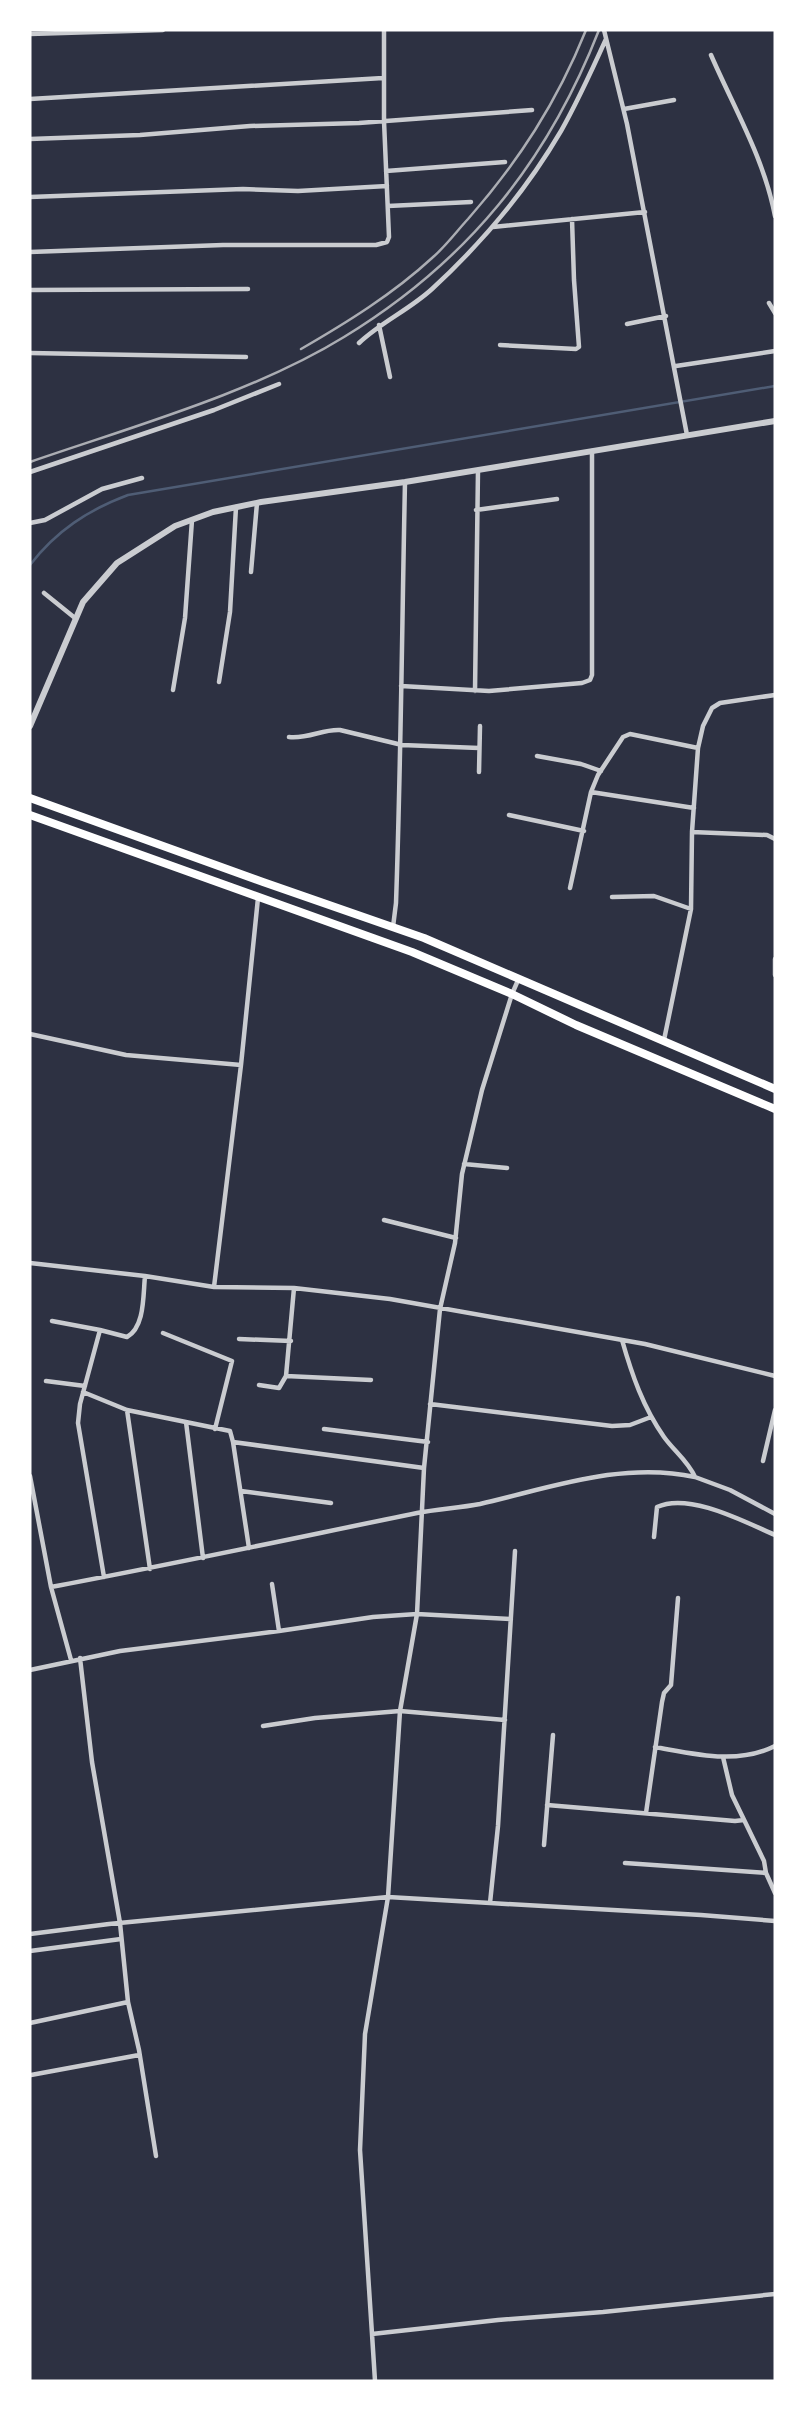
<svg xmlns="http://www.w3.org/2000/svg" width="805" height="2411" viewBox="0 0 805 2411" font-family="'Space Grotesk',sans-serif">
	<rect width="100%" height="100%" fill="#2d3142"/>
	<g fill="none" stroke-linecap="round" stroke-linejoin="round">
		<path stroke="#4f5d75" stroke-width="2.5" d="M 30,565 C 56,531 88,510 128,495 L 775,386"/>
		<path stroke="#caccd0" stroke-width="4.5" d="M 604,30 L 627,124 L 687,435
			M 30,34 L 163,30
			M 711,55 C 734,108 764,158 775,216
			M 30,99 L 383,78
			M 624,109 L 674,100
			M 30,139 L 140,135 L 250,126 L 359,123 L 532,110
			M 386,171 L 505,162
			M 30,197 L 243,189 L 298,191 L 387,186
			M 388,206 L 471,202
			M 493,227 L 645,212
			M 30,252 L 223,245 L 376,245 L 387,242 L 389,237 L 384,121 L 384,30
			M 30,290 L 248,289
			M 769,303 L 775,313
			M 627,324 L 666,316
			M 379,325 L 390,377
			M 359,343 C 381,322 409,310 432,289 C 482,243 527,189 561,131 C 578,101 592,70 606,39
			M 500,345 L 576,349 L 579,347 L 574,280 L 572,219
			M 30,353 L 246,357
			M 676,366 L 775,351
			M 30,472 L 214,410 L 279,384
			M 476,510 L 557,499
			M 30,523 L 45,520 L 102,489 L 142,478
			M 251,572 L 257,503
			M 44,593 L 75,618
			M 219,682 L 230,612 L 236,507
			M 401,686 L 489,691 L 582,683 L 590,680 L 592,675 L 592,451
			M 173,690 L 185,618 L 192,520
			M 475,691 L 478,470
			M 289,737 C 309,739 322,729 340,730 L 402,745 L 479,748
			M 537,756 L 581,764 L 601,771
			M 479,772 L 480,726
			M 591,792 L 694,808
			M 509,815 L 584,831
			M 692,832 L 767,835 L 775,839
			M 570,888 L 591,792 L 598,775 L 623,737 L 630,734 L 698,748
			M 612,897 L 654,896 L 691,909
			M 393,927 L 396,903 C 401,762 402,622 405,482
			M 775,959 L 775,975
			M 519,978 L 512,994 L 482,1090 L 462,1174 L 455,1243 L 440,1309 L 424,1468 L 417,1614 L 400,1711 L 388,1897 L 365,2034 L 360,2150 L 372,2334 L 498,2320 L 603,2312 L 775,2294
			M 30,1034 L 126,1055 L 241,1065
			M 664,1040 L 691,909 L 692,832 L 698,748 L 703,726 L 712,708 L 720,703 L 775,695
			M 464,1164 L 507,1168
			M 384,1220 L 456,1238
			M 30,1263 L 145,1276 L 214,1287 L 294,1288 L 390,1299 L 645,1344 L 775,1376
			M 214,1287 L 241,1065 L 258,898
			M 52,1321 L 100,1330
			M 163,1333 L 232,1361 L 215,1429
			M 239,1339 L 291,1341
			M 286,1376 L 294,1288
			M 46,1381 L 85,1386
			M 259,1385 L 279,1388 L 286,1376 L 371,1380
			M 83,1392 L 127,1410 L 230,1431 L 233,1442 L 424,1468
			M 430,1404 L 612,1426 L 630,1425 L 651,1417
			M 127,1410 L 150,1569
			M 186,1422 L 203,1558
			M 324,1429 L 428,1442
			M 233,1442 L 249,1548
			M 763,1461 L 775,1410
			M 30,1476 L 51,1587 L 71,1660
			M 695,1477 L 730,1490 L 775,1514
			M 241,1491 L 331,1503
			M 654,1537 L 657,1507 C 689,1492 745,1522 775,1535
			M 104,1577 L 78,1423 L 80,1404 L 100,1330 L 127,1337 C 145,1327 143,1295 145,1276
			M 272,1584 L 279,1631
			M 51,1587 C 174,1564 295,1538 417,1513 C 438,1509 459,1508 480,1504 C 550,1488 622,1461 695,1477 C 688,1461 674,1451 664,1437 C 643,1407 632,1375 622,1340
			M 80,1658 L 92,1762 L 120,1923 L 128,2002 L 139,2050 L 156,2156
			M 30,1670 L 120,1651 L 279,1631 L 373,1617 L 417,1614 L 511,1619
			M 263,1726 L 315,1718 L 400,1711 L 505,1720
			M 655,1747 C 695,1754 737,1765 775,1746
			M 723,1757 L 732,1795 L 764,1861 L 766,1873 L 775,1893
			M 547,1805 L 735,1821 L 744,1820
			M 646,1813 L 662,1702 L 664,1693 L 671,1685 L 678,1598
			M 544,1845 L 553,1735
			M 625,1863 L 766,1873
			M 490,1903 L 701,1915 L 775,1921
			M 30,1934 L 109,1924 L 388,1897 L 490,1903 L 498,1826 L 515,1551
			M 30,1951 L 121,1939
			M 30,2023 L 128,2002
			M 31,2075 L 139,2055
			M 372,2334 L 375,2381"/>
		<path stroke="#caccd0" stroke-width="6" d="M 30,726 L 83,602 L 117,563 L 175,526 L 213,512 L 261,502 L 405,482 L 775,421"/>
		<path stroke="#fff" stroke-width="8" d="M 30,798 L 263,882 L 424,938 L 775,1089
			M 30,815 L 412,952 L 512,994 L 576,1025 L 775,1109"/>
		<path stroke="#abadb3" stroke-width="2.5" d="M 301,349 C 346,323 393,294 432,258 C 445,247 456,232 468,219 C 519,161 557,102 586,30
			M 30,462 C 131,427 253,393 344,337 C 467,262 547,163 599,30"/>
	</g>
	<rect width="805" height="2411" fill="none" stroke="#ffffff" stroke-width="63"/>
</svg>
